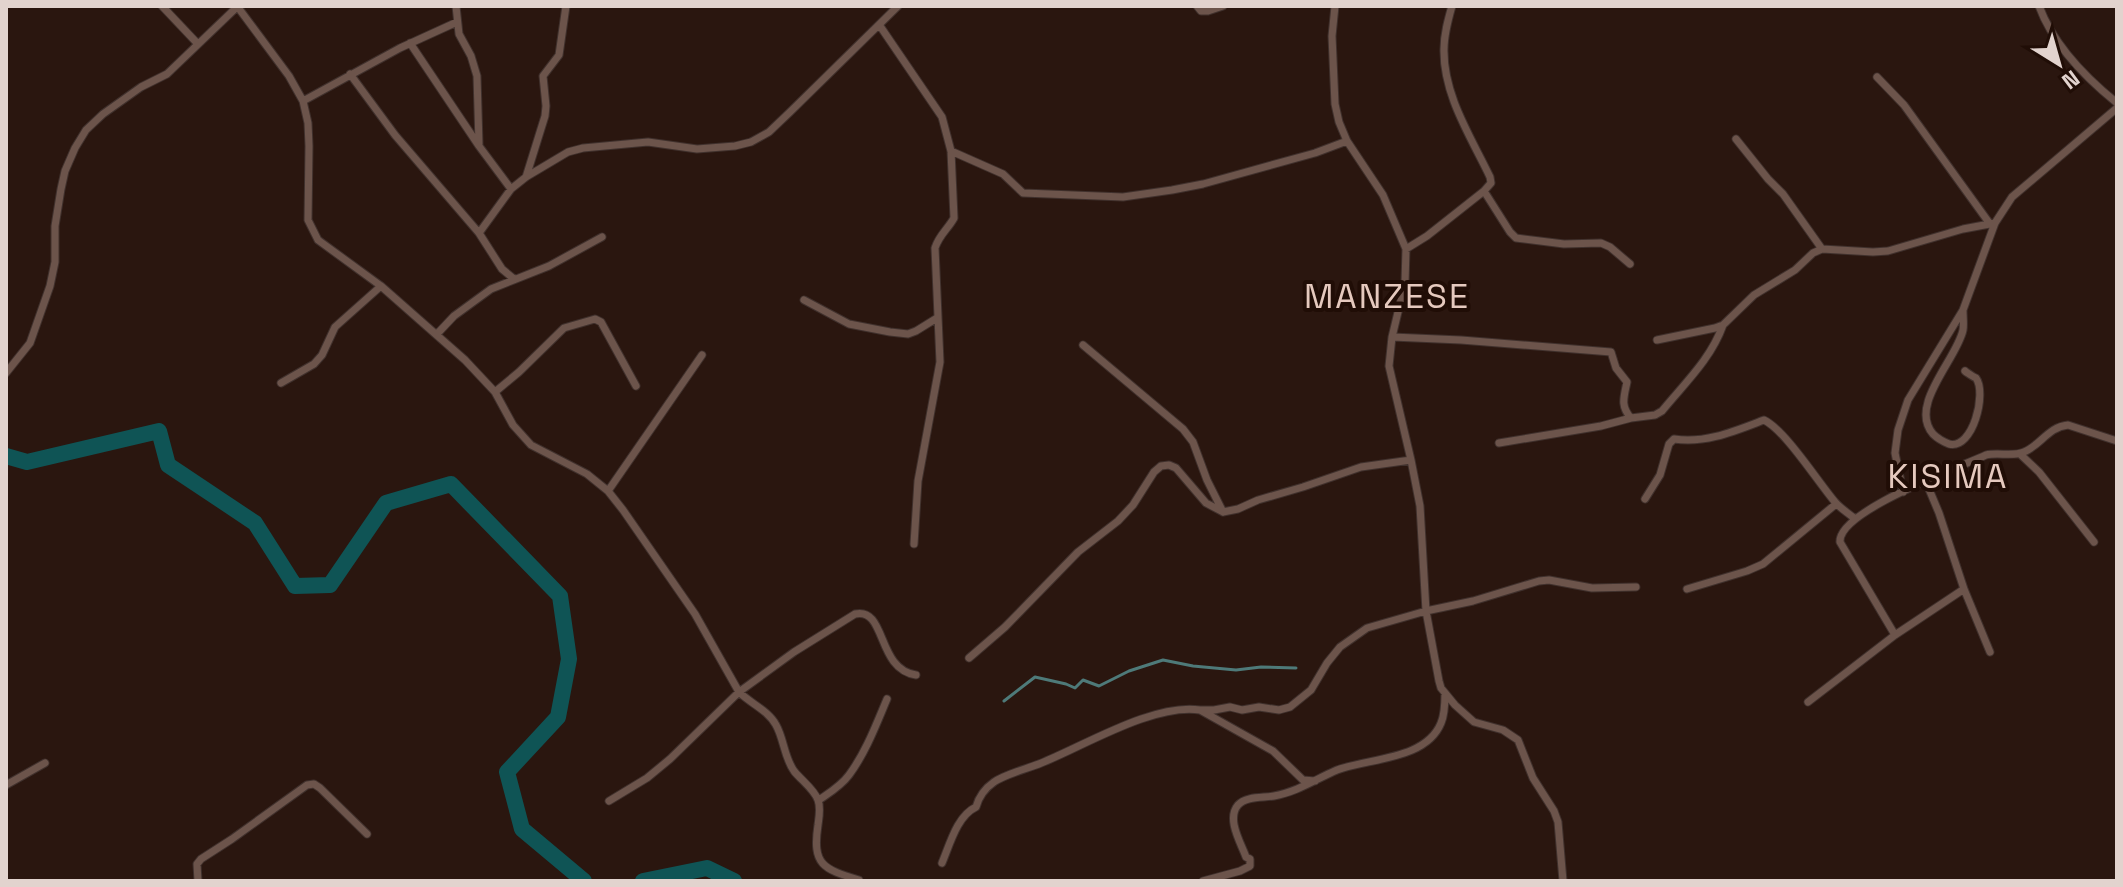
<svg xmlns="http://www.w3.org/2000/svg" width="2123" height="887" viewBox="0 0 2123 887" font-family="'Space Grotesk',sans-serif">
	<rect width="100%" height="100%" fill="#2a160f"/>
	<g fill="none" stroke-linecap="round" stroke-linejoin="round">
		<path stroke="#4e7a79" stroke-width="3" d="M 1004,701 L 1035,677 L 1066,684 L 1075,688 L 1083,680 L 1099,686 L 1129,671 L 1163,660 L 1193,666 L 1236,670 L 1261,667 L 1296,668"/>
		<path stroke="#0f5455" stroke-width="16" d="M 6,456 L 27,462 L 159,431 L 168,465 L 255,523 L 295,586 L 330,585 L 386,503 L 451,484 L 560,596 L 569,659 L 558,717 L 507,772 L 522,829 L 584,881
			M 643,881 L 707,868 L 734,881"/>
		<defs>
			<path id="minor" d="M 162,6 L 197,43
				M 237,6 L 289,76 L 303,101 L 308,123 L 309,146 L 308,220 L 318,240 L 381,286 L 465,360 L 495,392 L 513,425 L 531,445 L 587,474 L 608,491 L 623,510 L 695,614 L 739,692 C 750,703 769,711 776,725 C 784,739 784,757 794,771 C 801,780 814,789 818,800 C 821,808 819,817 818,825 C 812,865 823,869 859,880
				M 456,6 L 459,34 L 471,56 L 477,76 L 479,144
				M 1197,6 L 1201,11 L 1208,11 L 1223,6
				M 1335,6 L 1332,36 L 1335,104 L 1339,122 L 1347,141 L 1383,195 L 1406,249 L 1405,283 L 1392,337 L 1389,366 L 1411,460 L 1420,506 L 1426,611 L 1439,681 L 1441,688 L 1455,705 L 1474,722 L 1503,730 L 1518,740 L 1533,778 L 1554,811 L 1558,822 L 1563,881
				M 2039,6 C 2053,44 2086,78 2117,103
				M 880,26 L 942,117 L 951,151 L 954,218 C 948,229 939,235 935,248 L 940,362 L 918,481 L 914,544
				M 410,43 L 479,146 L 511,189
				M 350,74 L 395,135 L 479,233 L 502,269 L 514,279
				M 1877,77 L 1904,105 L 1990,224
				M 303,101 L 400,48 L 457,22
				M 1736,139 L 1768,179 L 1783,194 L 1822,249
				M 951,151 L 1003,174 L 1023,193 L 1123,197 L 1172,190 L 1203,184 L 1315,153 L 1347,141
				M 526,177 L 545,116 L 546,106 L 543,76 L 559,55 L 566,6
				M 1484,191 L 1510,232 L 1516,238 L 1564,244 L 1601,243 L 1610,247 L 1630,264
				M 479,233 L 511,189 L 526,177 L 568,152 L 583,148 L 648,142 L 697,149 L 735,146 L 751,142 L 769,132 L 790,112 L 898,6
				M 1406,249 L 1427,236 L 1484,191 L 1491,183 L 1490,177 C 1471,137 1443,95 1444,49 C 1444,34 1448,20 1452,6
				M 804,300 L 849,324 L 890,332 L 908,334 L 916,331 L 937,318
				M 1963,311 C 1963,317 1964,325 1963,330 C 1957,359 1908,405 1933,434 C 1937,438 1944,442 1949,444 C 1973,450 1987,393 1976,378 C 1975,378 1966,372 1965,371
				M 437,334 L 454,316 L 491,289 L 549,266 L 602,237
				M 1392,337 L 1461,340 L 1611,352 L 1616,368 L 1627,382 C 1624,397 1620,406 1631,418
				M 1657,340 L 1715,328 L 1723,325 L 1754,295 L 1795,270 L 1813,253 L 1822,249 L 1873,252 L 1888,251 L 1963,229 L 1995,223
				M 1083,345 L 1183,429 L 1193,442 L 1207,480 L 1223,512
				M 6,373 L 30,343 L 50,286 L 55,262 L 55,226 L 61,189 L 65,171 L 75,148 L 86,130 L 103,114 L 141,87 L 167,74 L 238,6
				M 281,383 L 314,364 L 322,355 L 335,327 L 381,286
				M 495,392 L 519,372 L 564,328 L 595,319 L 601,322 L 636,386
				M 1499,443 L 1601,426 L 1631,418 L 1655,415 L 1662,411 C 1684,384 1711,359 1723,325
				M 2020,454 L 2039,472 L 2094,542
				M 1926,482 L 1939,513 L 1964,589 L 1990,652
				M 608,491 L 702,355
				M 1903,492 L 1895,453 L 1898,430 L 1908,400 L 1963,310 L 1995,223 L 2012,197 L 2117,108
				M 1645,499 L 1660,475 L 1669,444 L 1674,439 C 1705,444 1735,431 1764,420 C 1785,430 1818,482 1835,502 C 1840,508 1848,513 1854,518
				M 1687,589 L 1747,571 L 1763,564 L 1836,504
				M 1895,635 L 1840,542 C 1838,511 1958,468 1986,455 C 1998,452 2013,457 2024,452 C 2041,445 2048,427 2068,425 L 2117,441
				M 969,658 L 1005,627 L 1078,552 L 1118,521 L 1133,505 L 1154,472 L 1161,466 L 1169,465 L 1176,468 L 1206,503 L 1223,512 L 1238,509 L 1258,500 L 1303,487 L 1361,467 L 1411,460
				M 1808,702 L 1895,635 L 1964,589
				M 1200,710 L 1214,710 L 1230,707 L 1242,710 L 1259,707 L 1279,710 L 1290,707 L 1311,690 L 1327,663 L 1340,647 L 1367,628 L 1426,611 L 1473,601 L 1539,581 L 1549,580 L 1592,588 L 1636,587
				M 6,785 L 45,763
				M 819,800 C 829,793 841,786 849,775 C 866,752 876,725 887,699
				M 609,801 L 647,778 L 670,759 L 739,692 L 794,652 L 855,614 C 887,607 876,669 916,675
				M 942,863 C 950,844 957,816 976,807 C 979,796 984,789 994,782 C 1007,773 1031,768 1046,761 C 1087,744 1155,703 1200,710 L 1273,751 L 1303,780 L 1315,781
				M 198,881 L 197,864 L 201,859 L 232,839 L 307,785 L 314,784 L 320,788 L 367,834
				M 1203,881 L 1240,871 L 1250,866 L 1250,859 L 1246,857 C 1241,843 1226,819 1238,805 C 1246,796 1263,798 1274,796 C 1297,792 1316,779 1337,770 C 1369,758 1426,760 1441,723 C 1445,714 1445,702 1445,693"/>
		</defs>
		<use href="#minor" stroke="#40312d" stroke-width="9"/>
		<use href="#minor" stroke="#6c544b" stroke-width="7"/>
	</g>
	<g text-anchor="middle" stroke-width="8" stroke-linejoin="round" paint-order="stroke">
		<g font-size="34" letter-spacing="2" fill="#e5c9be" stroke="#200d06">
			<text x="1387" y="308">MANZESE</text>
			<text x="1948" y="488">KISIMA</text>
		</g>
	</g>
	<rect width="2123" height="887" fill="none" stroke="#e2d3ce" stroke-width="16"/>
	<g transform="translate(2059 64) rotate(143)" stroke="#200d06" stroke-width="6" paint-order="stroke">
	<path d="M0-6L14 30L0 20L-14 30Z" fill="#e2d3ce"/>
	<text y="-12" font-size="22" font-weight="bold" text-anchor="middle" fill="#e2d3ce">N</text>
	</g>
</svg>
